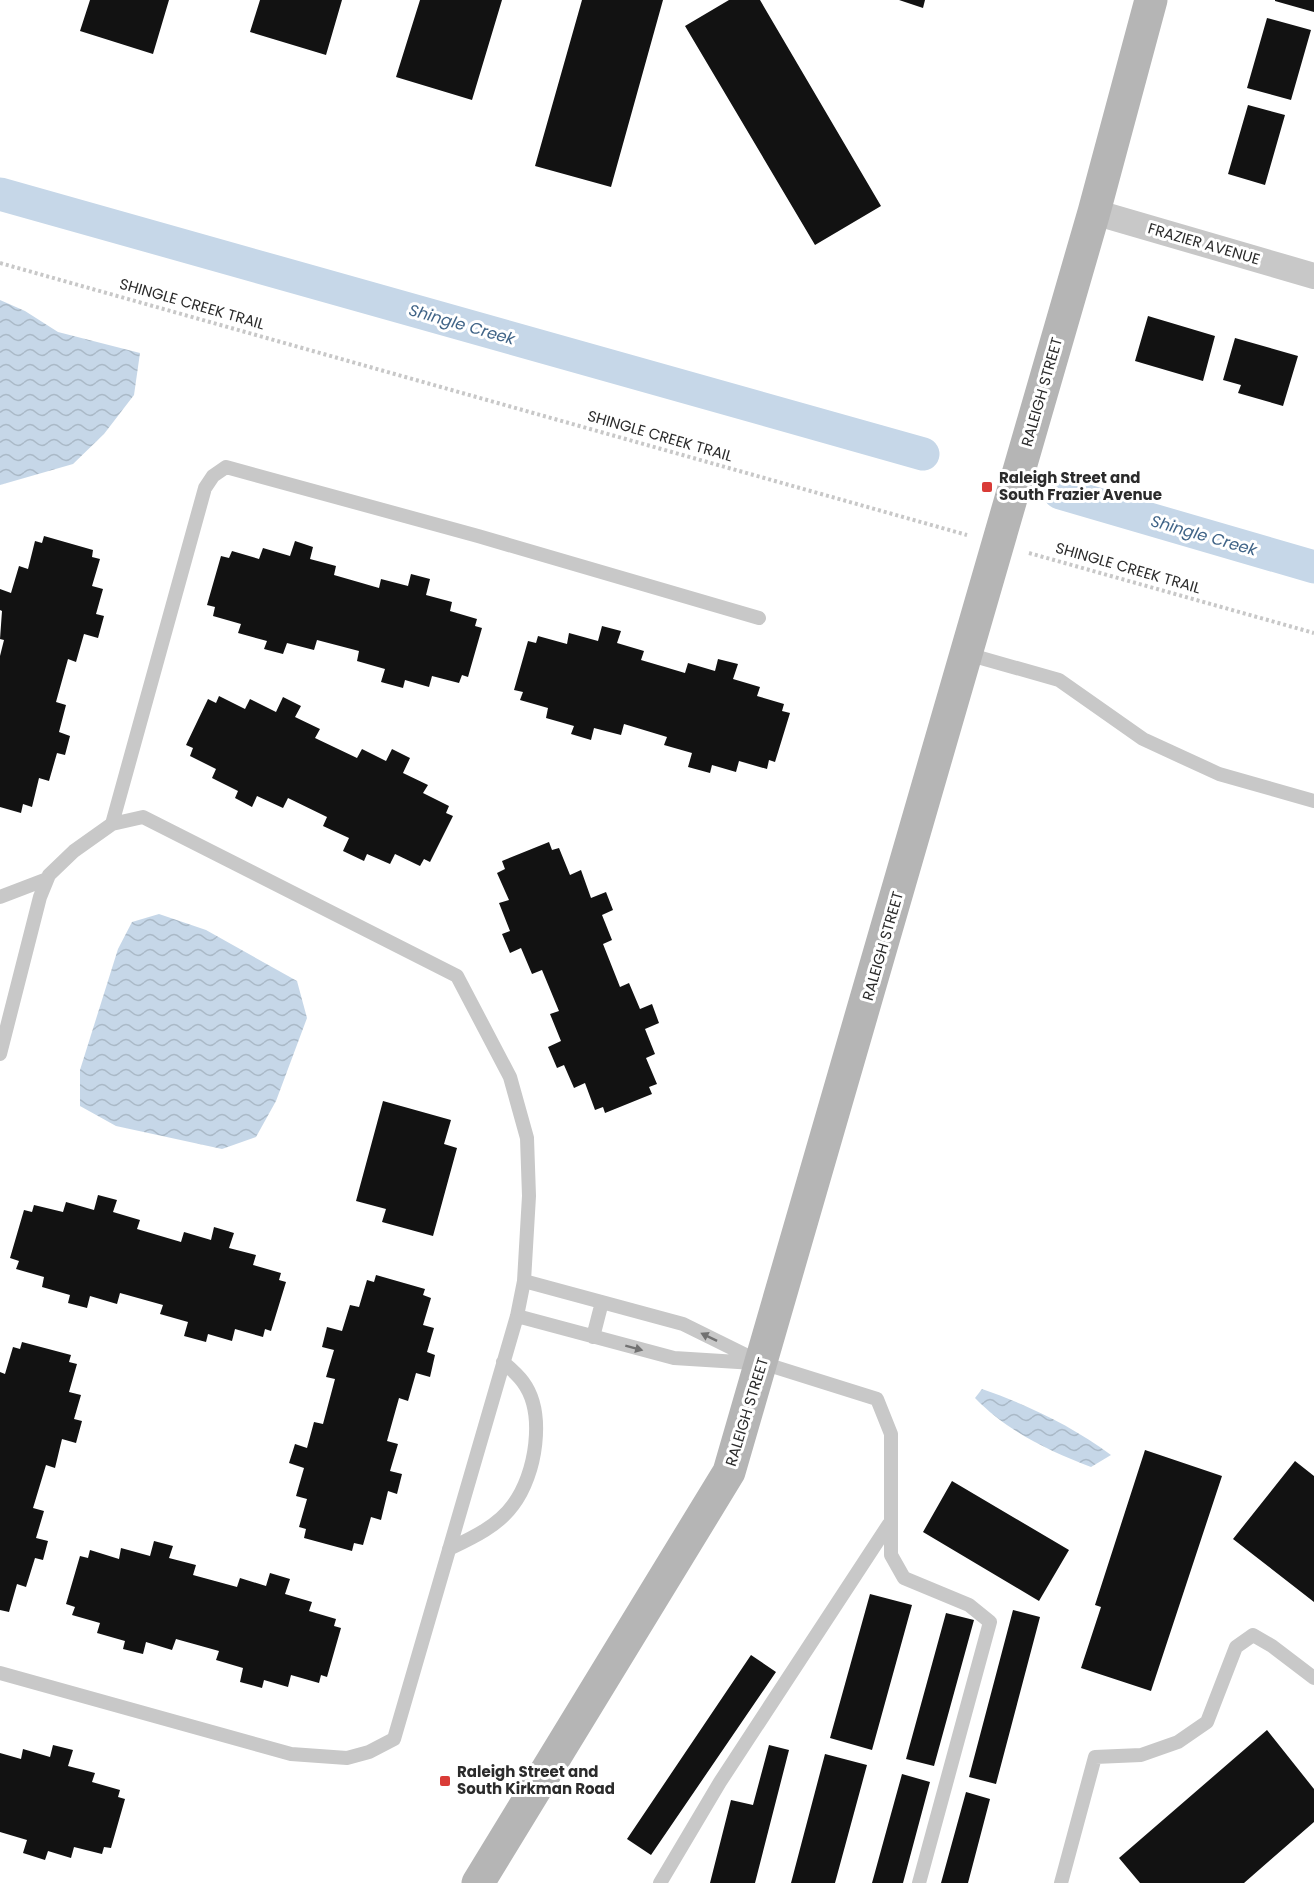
<svg xmlns="http://www.w3.org/2000/svg" width="1314" height="1883" viewBox="0 0 1314 1883" font-family="Poppins,sans-serif">
	<defs>
		<pattern id="water-waves" width="16" height="10" patternUnits="userSpaceOnUse" patternTransform="scale(1.5)"><rect width="16" height="10" fill="#c6d7e8"/><path d="M0 5q4-4 8 0t8 0" fill="none" stroke="#aab9c7"/></pattern>
	</defs>
	<rect width="100%" height="100%" fill="#fff"/>
	<path fill="url(#water-waves)" d="M 0,300 L 25,311 L 58,332 L 140,353 L 134,395 L 104,434 L 73,464 L 0,485 Z
		M 159,914 L 206,930 L 297,981 L 307,1018 L 276,1101 L 256,1137 L 222,1149 L 116,1126 L 80,1106 L 80,1070 L 118,949 L 132,922 Z
		M 982,1389 C 1028,1405 1072,1426 1111,1455 L 1091,1467 C 1049,1451 1007,1431 975,1398 Z"/>
	<g fill="none" stroke-linecap="round" stroke-linejoin="round">
		<path stroke="#c6d7e8" stroke-width="33" d="M 0,194 L 923,454
			M 1060,493 L 1314,567"/>
	</g>
	<path fill="#121212" d="M 90,0 L 169,0 L 153,54 L 80,31 Z
		M 260,0 L 342,0 L 326,55 L 250,32 Z
		M 420,0 L 502,0 L 472,100 L 396,77 Z
		M 582,0 L 663,0 L 611,187 L 535,166 Z
		M 729,0 L 760,0 L 881,206 L 815,245 L 685,26 Z
		M 899,0 L 925,0 L 923,8 Z
		M 1275,0 L 1314,0 L 1314,12 L 1275,1 Z
		M 1267,18 L 1311,30 L 1291,100 L 1247,88 Z
		M 1248,105 L 1285,115 L 1265,185 L 1228,174 Z
		M 1148,316 L 1215,336 L 1203,381 L 1135,361 Z
		M 1235,338 L 1298,356 L 1283,406 L 1238,393 L 1241,385 L 1223,380 Z
		M 44,536 L 93,550 L 92,557 L 100,559 L 92,586 L 103,589 L 96,614 L 104,616 L 98,638 L 84,634 L 76,662 L 68,659 L 56,702 L 66,705 L 59,732 L 70,736 L 65,755 L 57,753 L 49,781 L 39,778 L 32,807 L 23,804 L 21,813 L 0,807 L 0,656 L 4,640 L 0,639 L 2,611 L 0,610 L 0,589 L 11,593 L 19,566 L 28,569 L 35,541 L 42,543 Z
		M 295,541 L 313,547 L 310,559 L 336,566 L 334,575 L 379,588 L 381,579 L 408,586 L 411,574 L 430,579 L 426,595 L 452,602 L 450,611 L 477,619 L 475,626 L 482,628 L 468,677 L 462,675 L 459,683 L 432,676 L 429,687 L 405,680 L 403,688 L 381,682 L 385,669 L 357,661 L 359,651 L 317,640 L 314,650 L 287,643 L 283,654 L 264,649 L 267,641 L 238,633 L 241,624 L 213,616 L 215,607 L 207,605 L 221,556 L 229,558 L 232,551 L 259,559 L 263,548 L 290,556 Z
		M 602,626 L 621,631 L 617,643 L 644,651 L 641,660 L 685,673 L 688,663 L 715,671 L 718,659 L 738,664 L 733,679 L 760,687 L 757,696 L 784,704 L 782,711 L 790,713 L 775,762 L 769,760 L 767,769 L 739,761 L 736,772 L 712,765 L 710,773 L 688,767 L 692,753 L 664,745 L 667,737 L 624,724 L 621,735 L 594,728 L 591,740 L 571,734 L 574,726 L 546,718 L 548,708 L 520,700 L 523,692 L 514,690 L 528,641 L 536,643 L 538,636 L 567,644 L 569,633 L 598,641 Z
		M 219,696 L 245,709 L 250,699 L 276,712 L 283,697 L 301,706 L 295,717 L 320,729 L 315,738 L 357,758 L 362,749 L 386,761 L 392,749 L 410,758 L 403,773 L 428,785 L 423,793 L 449,806 L 446,813 L 453,816 L 430,862 L 424,859 L 420,866 L 395,854 L 390,864 L 367,854 L 364,861 L 343,851 L 349,838 L 323,826 L 327,817 L 288,798 L 283,808 L 257,796 L 252,807 L 235,798 L 238,791 L 212,778 L 216,769 L 190,756 L 193,748 L 186,745 L 208,699 L 216,703 Z
		M 549,842 L 552,850 L 559,848 L 570,875 L 581,870 L 591,898 L 606,892 L 613,910 L 602,915 L 612,940 L 603,944 L 620,987 L 629,983 L 640,1009 L 652,1004 L 659,1023 L 645,1029 L 655,1054 L 646,1058 L 657,1084 L 649,1087 L 652,1094 L 605,1113 L 603,1107 L 595,1110 L 585,1083 L 574,1088 L 564,1065 L 557,1068 L 548,1047 L 561,1041 L 550,1014 L 559,1011 L 542,970 L 532,974 L 521,948 L 510,953 L 502,934 L 510,931 L 499,903 L 509,900 L 497,873 L 505,869 L 502,861 Z
		M 383,1101 L 451,1120 L 444,1144 L 457,1148 L 433,1236 L 382,1222 L 386,1209 L 356,1201 Z
		M 98,1195 L 117,1200 L 113,1212 L 140,1220 L 137,1229 L 181,1242 L 184,1232 L 211,1240 L 214,1227 L 234,1233 L 229,1248 L 256,1255 L 253,1265 L 281,1273 L 279,1280 L 286,1282 L 271,1331 L 265,1329 L 263,1337 L 235,1329 L 232,1341 L 208,1334 L 206,1342 L 184,1336 L 188,1322 L 160,1314 L 163,1305 L 120,1293 L 117,1304 L 90,1296 L 87,1308 L 68,1303 L 70,1295 L 42,1287 L 44,1277 L 16,1269 L 19,1261 L 10,1258 L 24,1210 L 32,1212 L 34,1205 L 63,1212 L 66,1202 L 94,1210 Z
		M 376,1275 L 425,1289 L 423,1295 L 431,1298 L 423,1325 L 434,1328 L 427,1352 L 435,1355 L 430,1377 L 416,1373 L 408,1401 L 399,1398 L 387,1441 L 398,1444 L 390,1471 L 402,1474 L 397,1494 L 388,1491 L 381,1520 L 371,1517 L 363,1545 L 354,1543 L 352,1551 L 304,1538 L 306,1529 L 299,1527 L 307,1499 L 296,1496 L 304,1468 L 289,1463 L 295,1444 L 307,1448 L 314,1422 L 323,1424 L 335,1379 L 326,1377 L 334,1350 L 322,1347 L 327,1327 L 342,1331 L 350,1305 L 359,1307 L 367,1280 L 374,1282 Z
		M 22,1342 L 71,1355 L 69,1362 L 77,1364 L 69,1392 L 81,1395 L 74,1419 L 82,1421 L 76,1443 L 62,1439 L 55,1468 L 46,1465 L 33,1508 L 44,1511 L 36,1538 L 48,1541 L 43,1560 L 35,1558 L 26,1587 L 17,1584 L 9,1612 L 0,1610 L 0,1372 L 5,1374 L 13,1347 L 20,1349 Z
		M 1145,1450 L 1222,1476 L 1151,1691 L 1081,1668 L 1101,1607 L 1095,1605 Z
		M 1295,1461 L 1314,1476 L 1314,1602 L 1233,1539 Z
		M 952,1481 L 1069,1550 L 1039,1601 L 923,1532 Z
		M 154,1541 L 173,1546 L 169,1558 L 196,1565 L 193,1575 L 237,1587 L 240,1578 L 266,1586 L 270,1573 L 290,1579 L 285,1594 L 312,1602 L 309,1611 L 336,1619 L 334,1626 L 341,1628 L 327,1677 L 321,1675 L 319,1683 L 291,1675 L 288,1687 L 264,1680 L 262,1688 L 240,1682 L 243,1668 L 216,1660 L 219,1651 L 176,1639 L 172,1650 L 146,1642 L 143,1654 L 123,1649 L 125,1641 L 97,1633 L 100,1623 L 72,1615 L 75,1607 L 66,1604 L 80,1556 L 88,1558 L 90,1550 L 119,1559 L 121,1548 L 150,1556 Z
		M 870,1594 L 912,1605 L 872,1750 L 830,1738 Z
		M 1013,1610 L 1040,1617 L 996,1784 L 969,1777 Z
		M 946,1613 L 974,1620 L 934,1766 L 906,1759 Z
		M 751,1655 L 776,1672 L 651,1855 L 627,1839 Z
		M 1267,1730 L 1314,1789 L 1314,1822 L 1244,1883 L 1140,1883 L 1119,1858 Z
		M 53,1745 L 73,1750 L 68,1766 L 95,1773 L 92,1782 L 120,1790 L 118,1797 L 125,1799 L 111,1848 L 104,1847 L 102,1854 L 74,1847 L 71,1858 L 48,1851 L 45,1860 L 23,1853 L 27,1840 L 0,1832 L 0,1753 L 21,1759 L 23,1749 L 50,1757 Z
		M 769,1745 L 789,1750 L 755,1883 L 710,1883 L 731,1800 L 753,1805 Z
		M 825,1754 L 867,1765 L 835,1883 L 791,1883 Z
		M 902,1774 L 930,1782 L 903,1883 L 872,1883 Z
		M 966,1792 L 990,1799 L 968,1883 L 941,1883 Z"/>
	<g fill="none" stroke-linecap="round" stroke-linejoin="round">
		<path stroke="#c8c8c8" stroke-width="4" stroke-dasharray="3 3" stroke-linecap="butt" d="M 0,263 L 967,535
			M 1029,553 L 1314,633"/>
		<path stroke="#c8c8c8" stroke-width="14" d="M 967,654 L 1059,680 L 1143,739 L 1219,774 L 1314,801
			M 112,824 L 205,488 L 213,476 L 226,467 L 478,536 L 759,618
			M 0,897 L 47,879
			M 0,1054 L 40,897 L 49,875 L 74,851 L 112,824 L 143,817 L 457,976 L 510,1077 L 527,1138 L 529,1196 L 524,1281 L 517,1316 L 394,1739 L 369,1752 L 347,1758 L 291,1754 L 0,1673
			M 524,1281 L 683,1324 L 762,1363 L 877,1399 L 891,1434 L 891,1555 L 904,1578 L 969,1605 L 990,1622 L 919,1883
			M 517,1316 L 674,1358 L 754,1363
			M 593,1337 L 602,1302
			M 449,1549 C 472,1538 498,1526 513,1505 C 536,1475 546,1413 523,1382 C 518,1375 510,1368 503,1362
			M 660,1883 L 720,1782 L 889,1524
			M 1061,1883 L 1095,1757 L 1141,1755 L 1178,1742 L 1207,1722 L 1236,1647 L 1253,1635 L 1272,1646 L 1314,1678"/>
		<path stroke="#c8c8c8" stroke-width="26" d="M 1094,212 L 1314,276"/>
		<path stroke="#b5b5b5" stroke-width="33" d="M 478,1883 L 729,1472 L 1094,212 L 1151,0"/>
	</g>
	<defs><path id="oneway-solid" d="M-6-.8H1V-3.2L6.5 0L1 3.2V.8H-6Z" transform="scale(1.5)"/></defs>
	<g fill="#727272">
		<use href="#oneway-solid" transform="translate(709 1337) rotate(-154)"/>
		<use href="#oneway-solid" transform="translate(634 1348) rotate(15)"/>
	</g>
	<g fill="#d93b37" stroke="#fff" stroke-width="2">
		<rect x="981" y="481" width="12" height="12" rx="3"/>
		<rect x="439" y="1775" width="12" height="12" rx="3"/>
	</g>
	<g text-anchor="middle" stroke-width="6" stroke-linejoin="round" paint-order="stroke">
		<g font-size="15" fill="#2b2b2b" stroke="#fff">
			<text transform="translate(1204 244) rotate(16)" y="5">FRAZIER AVENUE</text>
			<text transform="translate(192 304) rotate(16)" y="5">SHINGLE CREEK TRAIL</text>
			<text transform="translate(1042 392) rotate(-74)" y="5">RALEIGH STREET</text>
			<text transform="translate(660 436) rotate(16)" y="5">SHINGLE CREEK TRAIL</text>
			<text transform="translate(1128 568) rotate(16)" y="5">SHINGLE CREEK TRAIL</text>
			<text transform="translate(883 946) rotate(-74)" y="5">RALEIGH STREET</text>
			<text transform="translate(747 1412) rotate(-73)" y="5">RALEIGH STREET</text>
		</g>
		<g font-size="15" font-weight="bold" fill="#2b2b2b" stroke="#fff" text-anchor="start">
			<text x="999" y="483">Raleigh Street and<tspan x="999" dy="17">South Frazier Avenue</tspan></text>
			<text x="457" y="1777">Raleigh Street and<tspan x="457" dy="17">South Kirkman Road</tspan></text>
		</g>
		<g font-size="16" font-style="italic" fill="#406487" stroke="#fff">
			<text transform="translate(462 324) rotate(16)" y="6">Shingle Creek</text>
			<text transform="translate(1204 535) rotate(16)" y="6">Shingle Creek</text>
		</g>
	</g>
</svg>
